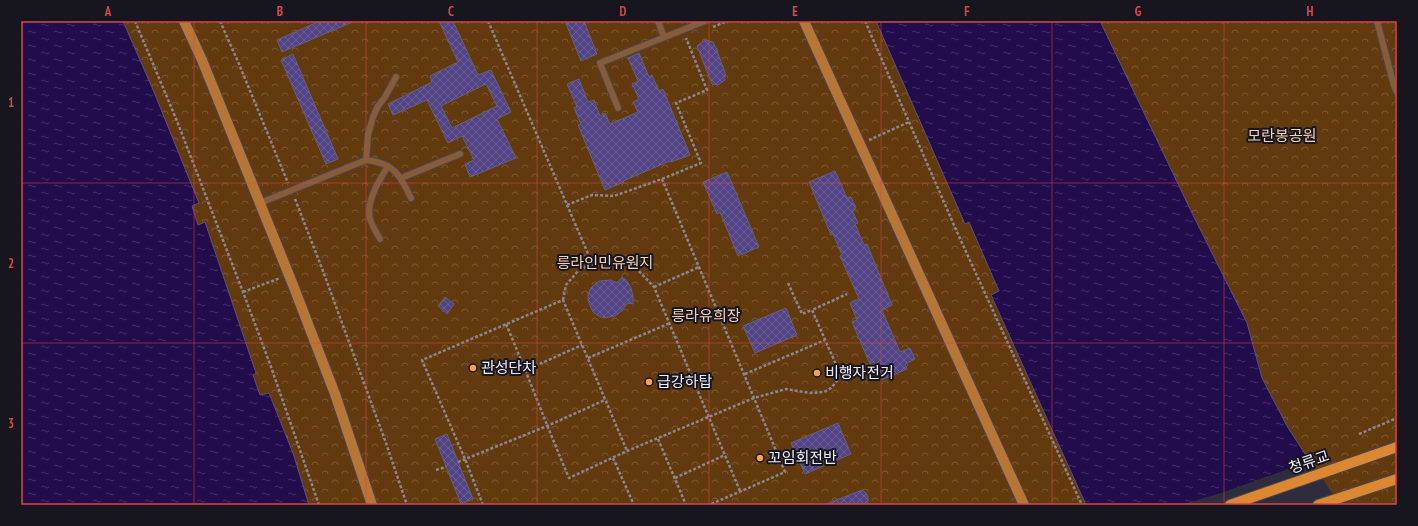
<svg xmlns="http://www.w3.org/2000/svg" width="1418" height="526" viewBox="0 0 1418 526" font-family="'PT Sans Narrow','Noto Sans KR',sans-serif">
	<defs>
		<pattern id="park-crowns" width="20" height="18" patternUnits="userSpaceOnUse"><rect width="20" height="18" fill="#623a0e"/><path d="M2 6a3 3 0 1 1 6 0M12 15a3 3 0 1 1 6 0" fill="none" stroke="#795732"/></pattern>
		<pattern id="water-ripples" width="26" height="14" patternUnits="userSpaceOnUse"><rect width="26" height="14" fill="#220c4b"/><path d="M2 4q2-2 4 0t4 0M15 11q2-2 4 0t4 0" fill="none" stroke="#423066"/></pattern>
		<pattern id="building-cross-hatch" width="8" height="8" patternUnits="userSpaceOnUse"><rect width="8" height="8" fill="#524385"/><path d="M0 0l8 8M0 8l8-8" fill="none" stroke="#6b5e97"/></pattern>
	</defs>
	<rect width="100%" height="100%" fill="#2f2c3e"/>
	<path fill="url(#park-crowns)" d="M 123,21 L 876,21 L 965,223 L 969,222 L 999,292 L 991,296 L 1086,505 L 309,505 L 293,453 L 269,393 L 260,395 L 253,375 L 256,373 L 205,223 L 198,225 L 192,206 L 198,203 L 154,92 Z
		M 1100,21 L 1397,21 L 1397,505 L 1338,505 L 1287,426 L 1262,378 L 1247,323 L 1192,213 Z"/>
	<path fill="url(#water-ripples)" stroke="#5f4f7f" d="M 21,21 L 123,21 L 154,92 L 199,203 L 192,206 L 198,225 L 205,222 L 256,373 L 253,375 L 260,395 L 269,393 L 293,453 L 309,505 L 21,505 Z
		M 876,21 L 1100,21 L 1192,213 L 1247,323 L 1262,378 L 1287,426 L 1338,505 L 1086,505 L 991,295 L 999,291 L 969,222 L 965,224 Z"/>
	<path fill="#2f2c3e" d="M 1311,461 L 1340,505 L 1180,505 L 1221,493 Z"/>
	<path fill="url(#building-cross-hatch)" stroke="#646175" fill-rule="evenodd" d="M 320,21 L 355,21 L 282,52 L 277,40 Z
		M 439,21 L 453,21 L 478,75 L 491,70 L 511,112 L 497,119 L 516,158 L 470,177 L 465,164 L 474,160 L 462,136 L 448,143 L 427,100 L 393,115 L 388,104 L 432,82 L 430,76 L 458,62 ZM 486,84 L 497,106 L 452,128 L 441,106 Z
		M 565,21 L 584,21 L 597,54 L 581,61 Z
		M 705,40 L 713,42 L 715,46 L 725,72 L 725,80 L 718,85 L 712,84 L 697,46 Z
		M 639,53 L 649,77 L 652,75 L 659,91 L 663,89 L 690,155 L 671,162 L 670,161 L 623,181 L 624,182 L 605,190 L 578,125 L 581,124 L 574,108 L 577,107 L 567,84 L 579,79 L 588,102 L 594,100 L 600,116 L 605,113 L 610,124 L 638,112 L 633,102 L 639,99 L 632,84 L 638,81 L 628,58 Z
		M 293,54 L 338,159 L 326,164 L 281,60 Z
		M 835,171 L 847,198 L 851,197 L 856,208 L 852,210 L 858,223 L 855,224 L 864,245 L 867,244 L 892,305 L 882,310 L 900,352 L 910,348 L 915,359 L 905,364 L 907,369 L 882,380 L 874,362 L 870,364 L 852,322 L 857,320 L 850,303 L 859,299 L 840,256 L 842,255 L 833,234 L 831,235 L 809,182 Z
		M 727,172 L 759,247 L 738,256 L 720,212 L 717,214 L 703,182 Z
		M 622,277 L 627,281 L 631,288 L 633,296 L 633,304 L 628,303 L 619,313 L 615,316 L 603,318 L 597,315 L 593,312 L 588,301 L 588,295 L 590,289 L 599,281 L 611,280 L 617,283 Z
		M 445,297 L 454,304 L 447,314 L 438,306 Z
		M 786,308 L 797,335 L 755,353 L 743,326 Z
		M 838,423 L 851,454 L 805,474 L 791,443 Z
		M 447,434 L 473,499 L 461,504 L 435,439 Z
		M 862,490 L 866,493 L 868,497 L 868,505 L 824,505 Z"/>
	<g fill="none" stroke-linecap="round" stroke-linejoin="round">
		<defs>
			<path id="lane" d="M 658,21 L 664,37
				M 1377,21 L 1394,86 L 1397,92
				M 618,108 L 600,63 L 705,21
				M 366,160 L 368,135 L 373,117 L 378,106 L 385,97 L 396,77
				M 401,178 L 460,154
				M 260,203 L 366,160 C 394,163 400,175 411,198
				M 380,239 C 377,233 372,226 370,219 C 366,200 379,181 388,166"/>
			<path id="secondary" d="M 184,21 L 202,60 L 293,285 L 335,394 L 372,505
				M 804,21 L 1024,505"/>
			<path id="primary" d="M 1230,505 L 1397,447
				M 1318,505 L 1397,479"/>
		</defs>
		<use href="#lane" stroke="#4a4758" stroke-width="8"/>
		<use href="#secondary" stroke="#4a4758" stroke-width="12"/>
		<use href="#primary" stroke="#4a4758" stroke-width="12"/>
		<path stroke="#898695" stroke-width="2.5" stroke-dasharray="3 2" stroke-linecap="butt" d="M 135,21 L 177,121 L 243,292 L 270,364 L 319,505
			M 220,21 L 239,64 L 288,183
			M 488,21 L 592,263
			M 865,21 L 957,232 L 1082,505
			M 713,27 L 727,21
			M 869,140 L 909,122
			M 662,179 L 785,472 L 709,505
			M 295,199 L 323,271 L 386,443 L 407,505
			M 567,205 L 592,195 L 614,196 L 662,179 L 701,163 L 676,103 L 707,90 L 686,38
			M 788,283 L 802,314 L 812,310
			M 654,287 L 699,267
			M 243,292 L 280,278
			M 563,300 L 566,285 L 578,271 L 592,263 L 614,260 L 635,267 L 654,287 L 740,491
			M 506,324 C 528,375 547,427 569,478 L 627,451 L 754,398 L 786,389 L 810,393 L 824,392 L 831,388 L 837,381 L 838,369 L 812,310 L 847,294
			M 588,358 L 670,323
			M 526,370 L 582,345
			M 745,374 L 825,340
			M 1359,434 L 1397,418
			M 658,439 L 686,505
			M 613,458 L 634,505
			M 458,462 L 547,426 L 605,400
			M 436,470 L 446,467
			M 675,478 L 725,455
			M 483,505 L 465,459 L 422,360 L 563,300 L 627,451"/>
		<use href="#lane" stroke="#865d38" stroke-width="6"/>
		<use href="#secondary" stroke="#b77636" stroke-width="10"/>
		<use href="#primary" stroke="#dc8830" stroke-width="10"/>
	</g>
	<path fill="none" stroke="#d94547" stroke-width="1" stroke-opacity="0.55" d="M 194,21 L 194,505M 366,21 L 366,505M 537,21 L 537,505M 709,21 L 709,505M 881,21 L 881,505M 1052,21 L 1052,505M 1224,21 L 1224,505M 21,183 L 1397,183M 21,343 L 1397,343"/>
	<g fill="#f8a14a" stroke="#17151e" stroke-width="1.5">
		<circle cx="473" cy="368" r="4"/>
		<circle cx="817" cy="373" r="4"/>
		<circle cx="649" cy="382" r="4"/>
		<circle cx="760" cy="458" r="4"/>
	</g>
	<g text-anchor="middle" stroke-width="4" stroke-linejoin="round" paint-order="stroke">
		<g font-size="15" fill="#f3d1b4" stroke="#17151e">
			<text x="1282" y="141">모란봉공원</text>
			<text x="605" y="268">릉라인민유원지</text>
			<text x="706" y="321">릉라유희장</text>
		</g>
		<g font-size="15" fill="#edebf7" stroke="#17151e" text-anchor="start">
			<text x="481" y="373">관성단차</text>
			<text x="825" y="378">비행자전거</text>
			<text x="657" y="387">급강하탑</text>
			<text x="768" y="463">꼬임회전반</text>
		</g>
		<g font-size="15" fill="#edebf7" stroke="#17151e">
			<text transform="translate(1309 462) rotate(-19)" y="5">청류교</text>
		</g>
	</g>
	<rect width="1418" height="526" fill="none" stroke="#17151e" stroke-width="44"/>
	<rect x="22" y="22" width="1374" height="482" fill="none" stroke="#d94547" stroke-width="1.5"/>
	<g font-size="13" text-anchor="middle" font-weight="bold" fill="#d94547">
		<text x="108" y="16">A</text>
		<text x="280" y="16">B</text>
		<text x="451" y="16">C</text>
		<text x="623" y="16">D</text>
		<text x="795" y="16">E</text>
		<text x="967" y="16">F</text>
		<text x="1138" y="16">G</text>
		<text x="1310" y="16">H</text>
		<text x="11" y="107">1</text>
		<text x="11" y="268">2</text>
		<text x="11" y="428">3</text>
	</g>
</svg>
